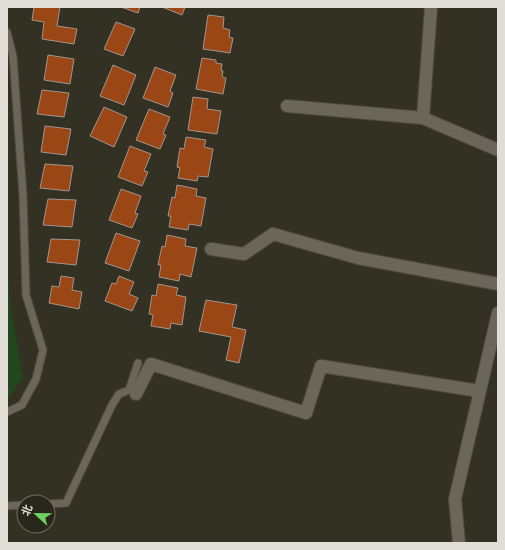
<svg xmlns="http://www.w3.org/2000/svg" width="505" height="550" viewBox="0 0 505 550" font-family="Merriweather,'Noto Sans SC',serif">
	<rect width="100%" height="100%" fill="#333024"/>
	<path fill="#23471d" d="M 7,266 L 11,309 L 23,377 L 7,401 Z"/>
	<path fill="#9a4715" stroke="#a4958e" d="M 34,7 L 60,7 L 57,26 L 77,29 L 74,44 L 42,39 L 44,22 L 32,20 Z
		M 121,7 L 140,7 L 138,13 Z
		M 162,7 L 185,7 L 182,15 Z
		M 208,15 L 224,17 L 223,28 L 230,30 L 229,37 L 233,38 L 230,53 L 203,49 Z
		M 116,22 L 135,29 L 123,56 L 104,49 Z
		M 48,55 L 74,59 L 70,84 L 44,80 Z
		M 202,58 L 216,60 L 216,63 L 222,64 L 221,70 L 223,71 L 222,77 L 226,78 L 223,94 L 196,89 Z
		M 113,65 L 136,75 L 124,105 L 100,96 Z
		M 155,67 L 176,75 L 170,91 L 173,93 L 168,107 L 143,98 Z
		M 42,90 L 69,93 L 64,117 L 37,114 Z
		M 193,97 L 208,99 L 207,109 L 221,111 L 217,134 L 188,130 Z
		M 104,107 L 127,117 L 114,147 L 90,136 Z
		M 149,109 L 170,117 L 163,134 L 166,135 L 160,149 L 136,140 Z
		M 45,126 L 71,129 L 66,155 L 41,152 Z
		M 186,137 L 206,140 L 204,147 L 213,149 L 208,177 L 198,176 L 197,181 L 178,178 L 180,168 L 177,167 L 180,148 L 184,149 Z
		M 130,146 L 151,154 L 144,171 L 148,172 L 142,186 L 118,177 Z
		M 45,164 L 73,166 L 69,191 L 40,188 Z
		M 177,185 L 197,189 L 196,196 L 206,198 L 201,226 L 189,224 L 188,230 L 169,227 L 171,216 L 168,216 L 172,197 L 175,198 Z
		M 121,189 L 141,196 L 135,213 L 138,214 L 132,228 L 109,220 Z
		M 48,199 L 76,200 L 72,227 L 43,225 Z
		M 116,233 L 140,241 L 129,271 L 105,263 Z
		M 167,235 L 186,239 L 185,246 L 197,248 L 191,277 L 180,274 L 179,281 L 159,277 L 161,265 L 158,265 L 162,246 L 165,247 Z
		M 51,239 L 80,240 L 76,265 L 47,262 Z
		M 61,276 L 74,278 L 72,290 L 82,292 L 79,309 L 49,303 L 52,286 L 59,287 Z
		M 119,276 L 134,282 L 129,294 L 138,298 L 132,311 L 105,301 L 112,283 L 116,284 Z
		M 158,284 L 178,288 L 176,295 L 186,297 L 182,325 L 171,323 L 170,329 L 151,326 L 153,315 L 149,314 L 152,295 L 156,296 Z
		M 206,300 L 237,305 L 232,327 L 246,330 L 239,363 L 226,360 L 231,337 L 199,331 Z"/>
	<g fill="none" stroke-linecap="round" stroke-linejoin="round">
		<defs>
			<path id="lane" d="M 7,32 L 13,56 L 23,195 L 26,295 L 43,350 L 36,379 L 22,405 L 7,412
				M 48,504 L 66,503 L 112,405 L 119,394 L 129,390 L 138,363
				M 7,506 L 24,505"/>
			<path id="street" d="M 431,7 L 423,118 L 498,150
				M 287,106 L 423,118
				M 211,249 L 244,254 L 273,234 L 358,258 L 498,284
				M 136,394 L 151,364 L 306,413 L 321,366 L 479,391
				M 459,543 L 455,499 L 498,313"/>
		</defs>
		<use href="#lane" stroke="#4e4b41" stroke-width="9"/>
		<use href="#street" stroke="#4e4b41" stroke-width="14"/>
		<use href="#lane" stroke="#6a6659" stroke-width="7"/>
		<use href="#street" stroke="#6a6659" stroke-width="12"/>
	</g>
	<rect width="505" height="550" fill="none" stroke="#dfddd6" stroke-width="16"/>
	<g transform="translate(36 514) rotate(292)"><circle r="19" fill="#29261b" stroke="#726f66"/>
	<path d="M0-3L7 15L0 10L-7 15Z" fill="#6dd361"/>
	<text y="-6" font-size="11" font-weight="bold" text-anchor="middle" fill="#dfddd6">北</text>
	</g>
</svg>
